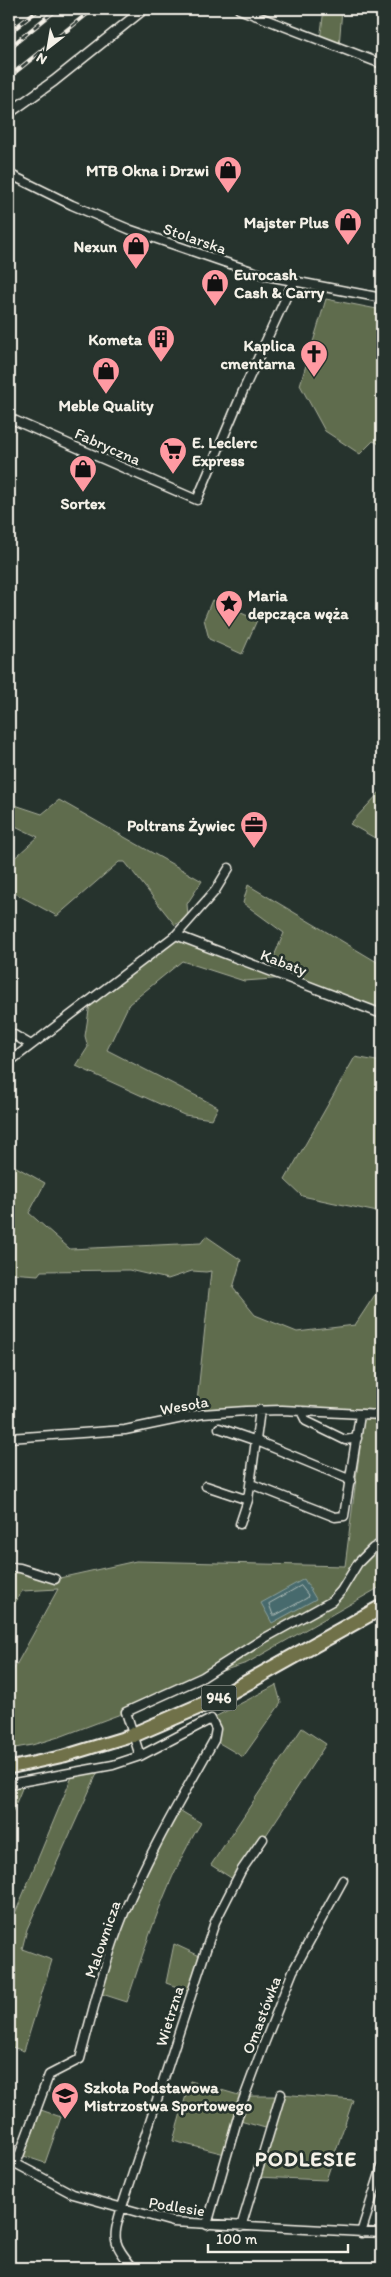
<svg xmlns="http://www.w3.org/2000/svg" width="391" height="2277" viewBox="0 0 391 2277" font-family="Itim,sans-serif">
	<rect width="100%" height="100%" fill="#26332d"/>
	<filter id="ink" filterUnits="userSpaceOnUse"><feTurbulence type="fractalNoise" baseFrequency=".02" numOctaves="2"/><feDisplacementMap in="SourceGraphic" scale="10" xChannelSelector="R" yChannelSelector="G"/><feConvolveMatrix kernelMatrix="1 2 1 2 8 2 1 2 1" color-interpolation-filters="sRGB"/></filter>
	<g filter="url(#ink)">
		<path fill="#5e6c4e" stroke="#a9ae9b" d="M 324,9 L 342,9 L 339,47 L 320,40 Z
			M 326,299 L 382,310 L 382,445 L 373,441 L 360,454 L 325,431 L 300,385 Z
			M 212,600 L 257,620 L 242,654 L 209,639 L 204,619 Z
			M 382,790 L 382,842 L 350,824 Z
			M 59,800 L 202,881 L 187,904 L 188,916 L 175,925 L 125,862 L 119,862 L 57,916 L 9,890 L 9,863 L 38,837 L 9,823 L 9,803 L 42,814 Z
			M 248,885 L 382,965 L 382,1014 L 287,978 L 244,981 L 182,961 L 129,1004 L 107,1050 L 218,1107 L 212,1119 L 184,1115 L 76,1066 L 88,1047 L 85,1036 L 90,1004 L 176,935 L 285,976 L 271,963 L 284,933 L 243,903 Z
			M 355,1057 L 382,1062 L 382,1213 L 302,1196 L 285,1180 Z
			M 9,1163 L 45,1183 L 29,1213 L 70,1249 L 201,1243 L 206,1236 L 241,1260 L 233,1288 L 255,1315 L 297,1332 L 355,1325 L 382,1284 L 382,1586 L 247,1663 L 203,1677 L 126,1712 L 62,1736 L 32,1745 L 9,1749 L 9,1678 L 58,1589 L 22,1591 L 9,1613 L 9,1567 L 55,1579 L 136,1561 L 345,1566 L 364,1416 L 196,1411 L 211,1271 L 206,1272 L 192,1271 L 168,1279 L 129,1270 L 41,1271 L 38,1275 L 9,1273 Z
			M 276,1685 L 281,1703 L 243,1757 L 214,1740 L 211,1719 Z
			M 302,1728 L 326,1744 L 236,1881 L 211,1865 Z
			M 100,1767 L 27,1929 L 22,1949 L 52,1960 L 24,2051 L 9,2046 L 9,1928 L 74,1772 Z
			M 25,1781 L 9,1820 L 9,1784 Z
			M 176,1808 L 201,1823 C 167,1877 147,1941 127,2002 L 102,1994 C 106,1933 149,1863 176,1808 Z
			M 174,1944 L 202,1957 L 191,1992 L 166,1983 Z
			M 190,2081 L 242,2096 L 225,2154 L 173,2141 Z
			M 281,2094 L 353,2100 L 326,2180 L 256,2177 Z
			M 247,2096 L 278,2096 L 269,2129 L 240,2121 Z
			M 41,2110 L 61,2117 L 45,2163 L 24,2156 Z"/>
		<path fill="#476b6d" stroke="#8ca19e" d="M 304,1579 L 316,1599 L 272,1623 L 261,1603 Z"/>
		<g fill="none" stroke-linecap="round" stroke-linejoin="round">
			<path stroke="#afbbb7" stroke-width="1" d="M 301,1586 L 308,1595 L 307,1598 L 276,1615 L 273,1615 L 269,1604 Z"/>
			<defs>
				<path id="minor" d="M 239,9 L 382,64
					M 9,174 L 72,205 L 131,230 L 224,262 L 267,276 L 382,298
					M 9,418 L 197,500 L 243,391 L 294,280
					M 176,935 L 382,1014
					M 9,1032 L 31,1045
					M 9,1062 L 176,935 L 215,891 L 229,868
					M 301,1411 L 306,1421 L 345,1440 L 357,1438
					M 219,1428 L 257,1441 L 351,1480
					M 9,1438 L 125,1430 L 202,1414 L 246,1411 L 282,1410 L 382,1415
					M 251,1484 L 335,1517 L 344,1516 L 360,1415
					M 206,1486 L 248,1500
					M 240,1524 L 248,1500 L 260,1410
					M 9,1567 L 20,1568 L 55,1579
					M 140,1756 L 126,1712 L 203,1677 L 263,1639 L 332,1601 L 341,1591 L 358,1563 L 373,1548 L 382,1543
					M 9,1784 L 113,1765 L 140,1756 L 211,1719 L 216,1729 L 214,1740 C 183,1796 149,1852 124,1913 C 105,1960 93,2010 80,2059 L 49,2075 L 16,2164
					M 9,2160 L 73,2194 L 173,2222 L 382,2233
					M 207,2225 L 241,2106 L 264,2044 L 293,1971 L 343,1880
					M 241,2227 L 281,2094
					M 361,2233 L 382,2167
					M 133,2268 C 113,2242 112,2241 121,2210 L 215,1922 L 241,1871 L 263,1839"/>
				<path id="tertiary" d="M 9,113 L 54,81 L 144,9"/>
				<path id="primary" d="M 9,1768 L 64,1756 L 133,1735"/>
				<path id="motorway" d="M 133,1735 L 223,1696 L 382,1607"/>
			</defs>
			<use href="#minor" stroke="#f4f1e8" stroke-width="11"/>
			<use href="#tertiary" stroke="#f4f1e8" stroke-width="12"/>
			<use href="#primary" stroke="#f4f1e8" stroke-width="15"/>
			<use href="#motorway" stroke="#f4f1e8" stroke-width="18"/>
			<use href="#minor" stroke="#26332d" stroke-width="8"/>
			<use href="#tertiary" stroke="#26332d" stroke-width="9"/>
			<use href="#primary" stroke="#6f714a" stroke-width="11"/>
			<use href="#motorway" stroke="#6f714a" stroke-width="14"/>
			<defs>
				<path id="rail" d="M 9,33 L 39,9
					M 9,48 L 57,9
					M 9,77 L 93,9"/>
			</defs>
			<use href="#rail" stroke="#f4f1e8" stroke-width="4.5"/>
			<use href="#rail" stroke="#26332d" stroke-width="2.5" stroke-dasharray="8" stroke-linecap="butt"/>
		</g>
	</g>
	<defs>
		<symbol id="shop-pin" viewBox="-11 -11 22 30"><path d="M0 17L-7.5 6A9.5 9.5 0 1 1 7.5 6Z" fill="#ff9aa2" stroke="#26332d"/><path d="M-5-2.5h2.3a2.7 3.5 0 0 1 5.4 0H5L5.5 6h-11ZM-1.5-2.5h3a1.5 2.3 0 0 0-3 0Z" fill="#111"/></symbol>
		<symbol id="building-pin" viewBox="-11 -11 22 30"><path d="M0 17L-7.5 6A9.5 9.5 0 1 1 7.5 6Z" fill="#ff9aa2" stroke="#26332d"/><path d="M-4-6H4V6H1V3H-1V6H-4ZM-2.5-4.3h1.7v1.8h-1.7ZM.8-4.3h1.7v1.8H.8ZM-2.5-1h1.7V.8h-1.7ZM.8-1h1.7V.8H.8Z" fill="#111"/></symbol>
		<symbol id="church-pin" viewBox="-11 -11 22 30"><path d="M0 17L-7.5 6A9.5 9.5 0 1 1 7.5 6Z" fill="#ff9aa2" stroke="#26332d"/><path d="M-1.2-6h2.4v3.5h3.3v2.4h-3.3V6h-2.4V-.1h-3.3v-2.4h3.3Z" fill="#111"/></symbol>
		<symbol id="supermarket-pin" viewBox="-11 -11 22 30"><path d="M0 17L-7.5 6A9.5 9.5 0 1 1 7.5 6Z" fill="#ff9aa2" stroke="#26332d"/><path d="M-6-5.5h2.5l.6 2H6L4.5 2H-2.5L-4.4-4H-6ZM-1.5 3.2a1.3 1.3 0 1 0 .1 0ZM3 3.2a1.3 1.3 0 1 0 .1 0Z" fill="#111"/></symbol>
		<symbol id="sight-pin" viewBox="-11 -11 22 30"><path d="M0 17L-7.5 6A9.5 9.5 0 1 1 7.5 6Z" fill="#ff9aa2" stroke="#26332d"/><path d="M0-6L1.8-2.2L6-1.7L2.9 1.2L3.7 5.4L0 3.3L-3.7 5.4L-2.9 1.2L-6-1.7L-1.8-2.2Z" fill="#111"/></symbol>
		<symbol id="office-pin" viewBox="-11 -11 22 30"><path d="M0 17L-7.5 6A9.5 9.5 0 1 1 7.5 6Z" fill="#ff9aa2" stroke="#26332d"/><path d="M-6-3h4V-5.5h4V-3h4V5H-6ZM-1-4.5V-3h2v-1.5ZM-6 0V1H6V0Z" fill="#111"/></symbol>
		<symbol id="school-pin" viewBox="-11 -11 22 30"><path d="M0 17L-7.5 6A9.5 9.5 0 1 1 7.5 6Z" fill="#ff9aa2" stroke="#26332d"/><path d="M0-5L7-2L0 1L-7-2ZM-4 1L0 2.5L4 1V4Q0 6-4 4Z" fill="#111"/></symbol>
	</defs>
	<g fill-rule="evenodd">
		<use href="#shop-pin" x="212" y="154" width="32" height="43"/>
		<use href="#shop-pin" x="332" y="206" width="32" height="43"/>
		<use href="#shop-pin" x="120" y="230" width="32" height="43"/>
		<use href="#shop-pin" x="199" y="267" width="32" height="43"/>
		<use href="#building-pin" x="145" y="323" width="32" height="43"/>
		<use href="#church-pin" x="298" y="338" width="32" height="43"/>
		<use href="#shop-pin" x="90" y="355" width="32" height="43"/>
		<use href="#supermarket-pin" x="157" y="435" width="32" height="43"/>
		<use href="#shop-pin" x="67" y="453" width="32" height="43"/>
		<use href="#sight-pin" x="213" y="588" width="32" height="43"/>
		<use href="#office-pin" x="238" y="809" width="32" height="43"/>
		<use href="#school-pin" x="49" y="2080" width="32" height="43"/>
	</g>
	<g text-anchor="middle" stroke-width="5" stroke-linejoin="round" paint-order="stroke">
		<rect fill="#26332d" stroke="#b6b8b0" stroke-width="1" x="201.5" y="1685.5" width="35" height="25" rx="4"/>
		<g font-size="15" font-weight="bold" fill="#f4f1e8">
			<text x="219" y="1703">946</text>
		</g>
		<g font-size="16" font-weight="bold" fill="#f4f1e8" stroke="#26332d" text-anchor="end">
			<text x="209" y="176">MTB Okna i Drzwi</text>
			<text x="329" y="228">Majster Plus</text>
			<text x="117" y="252">Nexun</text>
			<text x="234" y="280" text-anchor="start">Eurocash<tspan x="234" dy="18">Cash &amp; Carry</tspan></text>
			<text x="142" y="345">Kometa</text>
			<text x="295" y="351">Kaplica<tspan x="295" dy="18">cmentarna</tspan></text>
			<text x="106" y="411" text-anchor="middle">Meble Quality</text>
			<text x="192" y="448" text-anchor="start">E. Leclerc<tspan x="192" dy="18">Express</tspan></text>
			<text x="83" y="509" text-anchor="middle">Sortex</text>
			<text x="248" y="601" text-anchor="start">Maria<tspan x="248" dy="18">depcząca węża</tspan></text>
			<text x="235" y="831">Poltrans Żywiec</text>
			<text x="84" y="2093" text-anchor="start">Szkoła Podstawowa<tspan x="84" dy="18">Mistrzostwa Sportowego</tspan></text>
		</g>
		<g font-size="16" fill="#f4f1e8" stroke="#26332d">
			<text transform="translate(195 238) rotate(19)" y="6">Stolarska</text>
			<text transform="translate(108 446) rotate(24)" y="6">Fabryczna</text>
			<text transform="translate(284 962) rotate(21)" y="6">Kabaty</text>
			<text transform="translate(184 1405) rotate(-10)" y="6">Wesoła</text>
			<text transform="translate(102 1939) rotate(-71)" y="6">Malownicza</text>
			<text transform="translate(261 2015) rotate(-69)" y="6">Omastówka</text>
			<text transform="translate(169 2016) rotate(-73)" y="6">Wietrzna</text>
			<text transform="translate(177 2206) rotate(9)" y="6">Podlesie</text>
		</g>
		<g font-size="21" font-weight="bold" letter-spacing="1" fill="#f4f1e8" stroke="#26332d">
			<text x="306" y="2166">PODLESIE</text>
		</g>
	</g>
	<rect width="391" height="2277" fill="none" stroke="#26332d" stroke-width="30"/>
	<rect x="15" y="15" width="361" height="2247" fill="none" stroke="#f4f1e8" stroke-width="2" filter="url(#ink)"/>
	<g transform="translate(48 48) rotate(211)" stroke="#26332d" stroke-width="4" paint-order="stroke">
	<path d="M0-4L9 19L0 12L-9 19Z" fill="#f4f1e8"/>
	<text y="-8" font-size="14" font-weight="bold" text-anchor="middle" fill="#f4f1e8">N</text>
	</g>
	<path d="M208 2244v8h140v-8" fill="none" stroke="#f4f1e8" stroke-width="2.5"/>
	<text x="216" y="2244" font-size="15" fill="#f4f1e8" stroke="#26332d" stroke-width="4" paint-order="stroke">100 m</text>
</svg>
